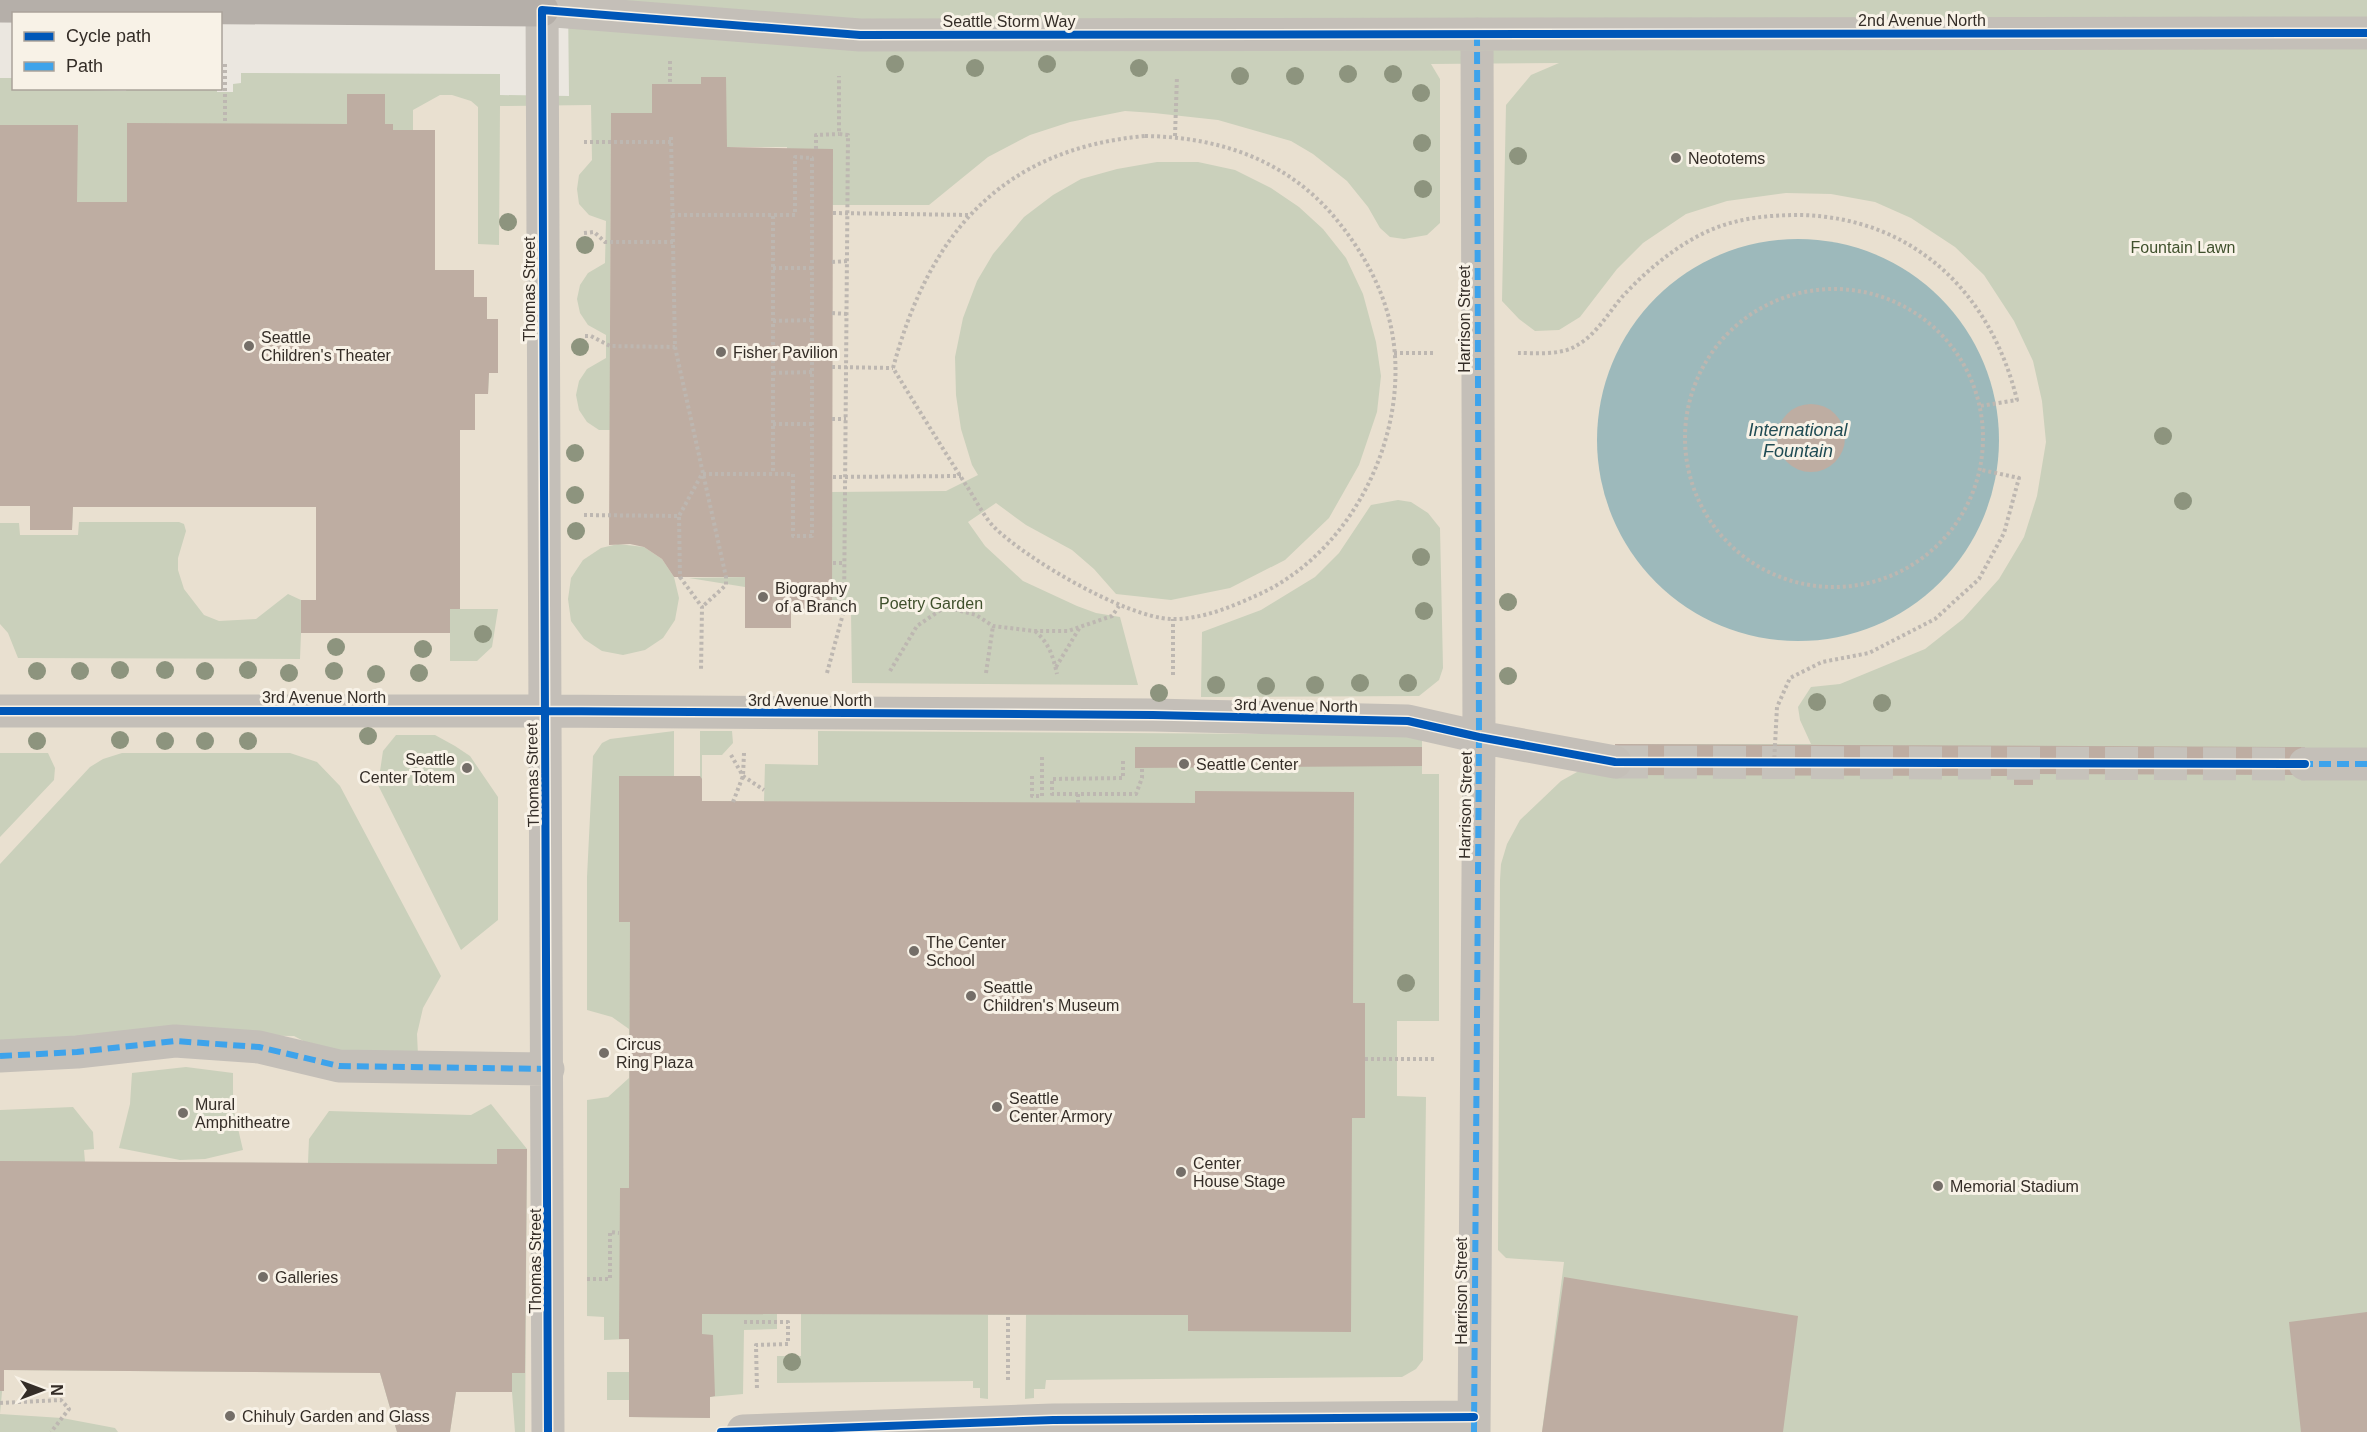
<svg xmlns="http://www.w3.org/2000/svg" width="2367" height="1432" viewBox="0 0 2367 1432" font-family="Helvetica,sans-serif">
	<rect width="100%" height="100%" fill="#ebe7e0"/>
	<path fill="#cad0bb" d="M 568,0 L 2367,0 L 2367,1432 L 0,1432 L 0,78 L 13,78 L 14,88 L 126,91 L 127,88 L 217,88 L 217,92 L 233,92 L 233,84 L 241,83 L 241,73 L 500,74 L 500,95 L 569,96 Z"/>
	<path fill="#e9e0d0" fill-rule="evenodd" d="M 1559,63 L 1531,75 L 1506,105 L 1502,301 L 1519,319 L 1535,331 L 1559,330 L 1580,317 L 1617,269 L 1643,243 L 1686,214 L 1727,201 L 1786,193 L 1831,194 L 1875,202 L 1911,218 L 1955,247 L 1984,275 L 2014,321 L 2033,361 L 2042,401 L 2046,442 L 2037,496 L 2024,537 L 1999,579 L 1963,619 L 1925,649 L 1840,684 L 1811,687 L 1798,707 L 1800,720 L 1811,744 L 1615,744 L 1615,762 L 1577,772 L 1561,781 L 1520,820 L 1507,844 L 1501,864 L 1500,880 L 1498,1250 L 1506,1258 L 1564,1262 L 1542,1432 L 525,1432 L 527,1149 L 491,1104 L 471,1115 L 329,1111 L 309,1139 L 308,1163 L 85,1162 L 84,1150 L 94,1149 L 93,1132 L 73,1107 L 0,1110 L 0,1053 L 139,1034 L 294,1036 L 311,1045 L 340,1052 L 418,1055 L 417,1034 L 423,1008 L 441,976 L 340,786 L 317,762 L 290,753 L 122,753 L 103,759 L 90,767 L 0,864 L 0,837 L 54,780 L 55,768 L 48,753 L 0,753 L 0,624 L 8,633 L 18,658 L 300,659 L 301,633 L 450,633 L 450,661 L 477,661 L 492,647 L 498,609 L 460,609 L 460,430 L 475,394 L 488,394 L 489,373 L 498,373 L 498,319 L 487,319 L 487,297 L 474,297 L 435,270 L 413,130 L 413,110 L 440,95 L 452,95 L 471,101 L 478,107 L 478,244 L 499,245 L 500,106 L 591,105 L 592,160 L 579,175 L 577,189 L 579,204 L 589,215 L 606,221 L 605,263 L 588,273 L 580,285 L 577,299 L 580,313 L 588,325 L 606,335 L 606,358 L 587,369 L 579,381 L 576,395 L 579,410 L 587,422 L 599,430 L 610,430 L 611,113 L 727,147 L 787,147 L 787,221 L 745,540 L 745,577 L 689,578 L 745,587 L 745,628 L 790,628 L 791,611 L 851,611 L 852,683 L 1138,685 L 1120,617 L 1096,613 L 1077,606 L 1023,581 L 985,546 L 968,522 L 996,503 L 1026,525 L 1072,550 L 1094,569 L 1116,594 L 1171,600 L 1230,588 L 1285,560 L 1329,518 L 1359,465 L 1377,412 L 1381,376 L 1376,342 L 1363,294 L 1346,258 L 1323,229 L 1299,207 L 1271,188 L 1235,170 L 1198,162 L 1157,162 L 1117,169 L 1081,179 L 1053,195 L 1024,217 L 993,254 L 977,281 L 963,318 L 955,357 L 956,395 L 961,429 L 972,465 L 978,475 L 946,491 L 832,492 L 832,205 L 929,205 L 988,157 L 1030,135 L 1070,122 L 1125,111 L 1154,113 L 1218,120 L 1291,141 L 1313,154 L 1347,181 L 1368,207 L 1380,228 L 1390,237 L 1404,239 L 1427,235 L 1440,223 L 1440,79 L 1431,64 ZM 1398,500 L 1411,502 L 1428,513 L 1440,528 L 1443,668 L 1439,680 L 1419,696 L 1201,697 L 1202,632 L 1261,610 L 1315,577 L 1339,553 L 1371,505 ZM 618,544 L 644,547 L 662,559 L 674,577 L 679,598 L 675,620 L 663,638 L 645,650 L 623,655 L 602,651 L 584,639 L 571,621 L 568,599 L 571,578 L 583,560 L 601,548 ZM 674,731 L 674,776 L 700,776 L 700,731 L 732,731 L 733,743 L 722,755 L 702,755 L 702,801 L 764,801 L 765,764 L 818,765 L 818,731 L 1422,735 L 1422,774 L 1439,774 L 1439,1021 L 1397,1021 L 1397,1096 L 1426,1097 L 1423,1360 L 1416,1369 L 1402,1377 L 1046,1380 L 1045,1389 L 1034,1389 L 1034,1398 L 1025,1399 L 1026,1315 L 988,1315 L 988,1399 L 980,1398 L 980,1388 L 973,1388 L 973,1381 L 777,1383 L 777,1356 L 801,1356 L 801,1314 L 777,1314 L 777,1329 L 744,1330 L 743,1394 L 710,1397 L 710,1418 L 630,1417 L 629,1400 L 607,1400 L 607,1372 L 629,1372 L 629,1339 L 604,1340 L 604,1317 L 587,1316 L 587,1100 L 608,1097 L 629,1078 L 629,1029 L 612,1017 L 587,1010 L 587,877 L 593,756 L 602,743 L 610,739 ZM 396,735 L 435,735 L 455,746 L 470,756 L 498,797 L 498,920 L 461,950 L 378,785 L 383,751 ZM 186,1067 L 233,1073 L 233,1107 L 243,1150 L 205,1159 L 180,1160 L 119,1148 L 130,1104 L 132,1073 Z
		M 0,506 L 30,506 L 30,530 L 72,530 L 73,507 L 316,507 L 316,600 L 301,600 L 288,594 L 256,619 L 219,621 L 204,615 L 184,589 L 178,570 L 178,558 L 186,531 L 184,524 L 179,522 L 79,522 L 78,535 L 20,535 L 19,523 L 0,523 Z
		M 4,1370 L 380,1373 L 397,1432 L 118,1432 L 115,1428 L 62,1418 L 0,1414 Z
		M 456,1392 L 512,1392 L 515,1432 L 450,1432 Z"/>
	<path fill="#9db9bb" d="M1597 440a201 201 0 1 1 402 0a201 201 0 1 1-402 0Z"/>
	<path fill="#beada2" d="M 701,77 L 726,77 L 727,147 L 833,149 L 832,611 L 791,611 L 791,628 L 745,628 L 745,577 L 674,577 L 662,559 L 644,547 L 630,544 L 609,545 L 611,113 L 652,113 L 652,84 L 701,84 Z
		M 347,94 L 385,94 L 385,124 L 393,124 L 393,130 L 435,130 L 435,270 L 474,270 L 474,297 L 487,297 L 487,319 L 498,319 L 498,373 L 489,373 L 488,394 L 475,394 L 475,430 L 460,430 L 460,609 L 450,609 L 450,633 L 301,633 L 301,600 L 316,600 L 316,507 L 73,507 L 72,530 L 30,530 L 30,506 L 0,506 L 0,125 L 78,125 L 77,202 L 127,202 L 127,123 L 347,124 Z
		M1777 438a34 34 0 1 1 68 0a34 34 0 1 1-68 0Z
		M 1615,744 L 2305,747 L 2305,775 L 2033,774 L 2033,785 L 2014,785 L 2014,776 L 1615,775 Z
		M 1135,747 L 1422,747 L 1422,766 L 1135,768 Z
		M 619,776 L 700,776 L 702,779 L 702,801 L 1195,803 L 1195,791 L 1354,792 L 1353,1003 L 1365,1003 L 1365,1118 L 1352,1118 L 1351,1332 L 1188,1331 L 1188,1315 L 702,1314 L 702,1334 L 713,1335 L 715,1396 L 710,1397 L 710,1418 L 629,1417 L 629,1339 L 619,1339 L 620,1188 L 629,1188 L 630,922 L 619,922 Z
		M 497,1149 L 527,1149 L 525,1373 L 512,1373 L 512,1392 L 456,1392 L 450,1432 L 397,1432 L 380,1373 L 4,1370 L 4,1391 L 0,1391 L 0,1161 L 497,1164 Z
		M 1564,1277 L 1798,1316 L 1783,1432 L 1542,1432 Z
		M 2367,1312 L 2367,1432 L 2301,1432 L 2289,1322 Z"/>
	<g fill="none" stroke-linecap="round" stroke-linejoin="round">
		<path stroke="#c6c2bb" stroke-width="33" stroke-dasharray="33 16" stroke-linecap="butt" d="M 1615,762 L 2305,764"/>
		<path stroke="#bdb7b1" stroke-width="4" stroke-dasharray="3 3" stroke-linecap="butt" d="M 670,61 L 670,84
			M 225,64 L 225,124
			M 1145,136 C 1222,137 1292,162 1340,224 C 1365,255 1385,293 1392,332 C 1411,435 1351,556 1253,597 C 1229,608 1198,620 1171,619 C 1125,617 1028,560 995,528 C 983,516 975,498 966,485 C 941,446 917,407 893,368 C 929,234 1001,149 1145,136 Z
			M 1175,136 L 1177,76
			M 671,137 L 675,347 L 726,577 L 726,585 L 702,607
			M 584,142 L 671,142
			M 816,149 L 816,135 L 839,134
			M 833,213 L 969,215
			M 672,215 L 795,215 L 795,157 L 812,158 L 812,536 L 793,536 L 793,474 L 702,474 L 679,516
			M 773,216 L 773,474
			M 584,233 L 594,232 L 605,242 L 673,242
			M 832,262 L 848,261
			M 773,268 L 812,268
			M1685 438a149 149 0 1 1 298 0a149 149 0 1 1-298 0Z
			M 832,313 L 847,314
			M 773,321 L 812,320
			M 585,336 L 591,336 L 610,346 L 675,347
			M 1394,353 L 1435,353
			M 1518,353 C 1534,353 1557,355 1572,348 C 1595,337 1606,316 1622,297 C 1645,272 1673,248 1704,233 C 1735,218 1767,215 1801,215 C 1914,218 1991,293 2017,400 L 1980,406
			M 832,367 L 893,368
			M 773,373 L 812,372
			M 832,419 L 846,419
			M 773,424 L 812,424
			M 833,477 L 961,476
			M 584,515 L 679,516 L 680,577 L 702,607 L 701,671
			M 833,563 L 845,563
			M 1035,631 C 1049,643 1053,656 1057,674
			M 1056,667 L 1080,627
			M 890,671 L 917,626 L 945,607 L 976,615 L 993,626 L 1034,631 L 1068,631 L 1112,616 L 1119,606
			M 827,673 L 844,610 L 848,135 L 839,134 L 839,76
			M 986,673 L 993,626
			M 1173,675 L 1173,619
			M 731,755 L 743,776 L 764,790
			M 1774,764 L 1777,707 L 1790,678 L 1822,662 L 1869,653 L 1935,619 L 1979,579 L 2004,533 L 2019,478 L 1982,470
			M 1032,776 L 1032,796 L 1042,796 L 1042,756
			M 1078,794 L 1052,794 L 1052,779 L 1123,778 L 1123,758
			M 733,802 L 743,776 L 744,753
			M 1078,803 L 1078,794 L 1136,794 L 1142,778 L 1142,768
			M 1365,1059 L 1435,1059
			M 587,1279 L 610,1279 L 610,1232 L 619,1233
			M 744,1322 L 788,1322 L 788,1344 L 756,1345 L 757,1390
			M 1008,1380 L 1008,1315
			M 0,1403 L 61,1400 L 69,1409 L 51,1432"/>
		<path stroke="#c4bfb8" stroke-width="33" d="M 542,0 L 548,1432
			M 542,10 L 860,35 L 2367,33
			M 0,711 L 545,711 L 1153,715 L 1408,721 L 1479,737 L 1615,762
			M 2305,764 L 2367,764
			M 0,1056 L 77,1052 L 175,1041 L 259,1047 L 339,1066 L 548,1069
			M 743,1431 L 1053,1420 L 1474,1417
			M 1474,1432 L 1479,737 L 1477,34"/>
		<path stroke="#b5afa9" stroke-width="33" d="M 0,6 L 542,10"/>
		<path stroke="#3ea3eb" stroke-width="6" stroke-dasharray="12 6" stroke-linecap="butt" d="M 2301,764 L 2367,764
			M 0,1056 L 77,1052 L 175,1041 L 259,1047 L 339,1066 L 548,1069
			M 1474,1432 L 1479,737 L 1477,34"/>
		<defs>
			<path id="cycleway" d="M 0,711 L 545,711 L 1153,715 L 1408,721 L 1479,737 L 1615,762 L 2305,764
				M 548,1432 L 542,10 L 860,35 L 2367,33
				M 721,1432 L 1053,1420 L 1474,1417"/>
		</defs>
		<use href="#cycleway" stroke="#f8f2e7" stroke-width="11"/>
		<use href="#cycleway" stroke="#0057b8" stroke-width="8"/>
	</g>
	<g fill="#8d947e">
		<circle cx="895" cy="64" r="9"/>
		<circle cx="1047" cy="64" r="9"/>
		<circle cx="975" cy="68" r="9"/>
		<circle cx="1139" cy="68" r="9"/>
		<circle cx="1348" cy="74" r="9"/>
		<circle cx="1393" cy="74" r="9"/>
		<circle cx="1240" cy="76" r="9"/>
		<circle cx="1295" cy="76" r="9"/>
		<circle cx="1421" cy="93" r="9"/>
		<circle cx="1422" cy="143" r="9"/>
		<circle cx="1518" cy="156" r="9"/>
		<circle cx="1423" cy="189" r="9"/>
		<circle cx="508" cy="222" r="9"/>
		<circle cx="585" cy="245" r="9"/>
		<circle cx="580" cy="347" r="9"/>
		<circle cx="2163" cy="436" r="9"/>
		<circle cx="575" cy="453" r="9"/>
		<circle cx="575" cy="495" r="9"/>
		<circle cx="2183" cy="501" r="9"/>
		<circle cx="576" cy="531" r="9"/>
		<circle cx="1421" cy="557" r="9"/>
		<circle cx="1508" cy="602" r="9"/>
		<circle cx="1424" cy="611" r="9"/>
		<circle cx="483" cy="634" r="9"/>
		<circle cx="336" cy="647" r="9"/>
		<circle cx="423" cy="649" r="9"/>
		<circle cx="120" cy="670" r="9"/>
		<circle cx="165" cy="670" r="9"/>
		<circle cx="248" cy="670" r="9"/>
		<circle cx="37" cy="671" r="9"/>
		<circle cx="80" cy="671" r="9"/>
		<circle cx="205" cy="671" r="9"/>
		<circle cx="334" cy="671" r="9"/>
		<circle cx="289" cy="673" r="9"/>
		<circle cx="419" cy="673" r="9"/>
		<circle cx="376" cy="674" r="9"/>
		<circle cx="1508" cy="676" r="9"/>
		<circle cx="1360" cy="683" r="9"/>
		<circle cx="1408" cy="683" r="9"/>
		<circle cx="1216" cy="685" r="9"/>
		<circle cx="1315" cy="685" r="9"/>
		<circle cx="1266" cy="686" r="9"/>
		<circle cx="1159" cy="693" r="9"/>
		<circle cx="1817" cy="702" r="9"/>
		<circle cx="1882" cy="703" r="9"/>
		<circle cx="368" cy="736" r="9"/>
		<circle cx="120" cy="740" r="9"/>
		<circle cx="37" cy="741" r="9"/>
		<circle cx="165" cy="741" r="9"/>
		<circle cx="205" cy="741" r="9"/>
		<circle cx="248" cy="741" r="9"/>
		<circle cx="1406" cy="983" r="9"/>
		<circle cx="792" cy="1362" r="9"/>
	</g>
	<g fill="#746e68" stroke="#f8f2e7" stroke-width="2">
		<circle cx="1676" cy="158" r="6"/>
		<circle cx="249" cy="346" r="6"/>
		<circle cx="721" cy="352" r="6"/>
		<circle cx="763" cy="597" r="6"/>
		<circle cx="1184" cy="764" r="6"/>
		<circle cx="467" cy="768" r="6"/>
		<circle cx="914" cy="951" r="6"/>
		<circle cx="971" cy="996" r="6"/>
		<circle cx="604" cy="1053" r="6"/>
		<circle cx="997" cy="1107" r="6"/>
		<circle cx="183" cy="1113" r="6"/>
		<circle cx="1181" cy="1172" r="6"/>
		<circle cx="1938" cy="1186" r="6"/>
		<circle cx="263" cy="1277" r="6"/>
		<circle cx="230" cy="1416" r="6"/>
	</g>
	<g text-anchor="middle" stroke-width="6" stroke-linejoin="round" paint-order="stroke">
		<g font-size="16" fill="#342d27" stroke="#f8f2e7">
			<text x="1922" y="26">2nd Avenue North</text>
			<text x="1009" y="27">Seattle Storm Way</text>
			<text transform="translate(529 289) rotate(-90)" y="6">Thomas Street</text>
			<text transform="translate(1464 319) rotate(-90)" y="6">Harrison Street</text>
			<text x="324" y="703">3rd Avenue North</text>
			<text x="810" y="706">3rd Avenue North</text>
			<text transform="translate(1296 705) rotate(1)" y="6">3rd Avenue North</text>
			<text transform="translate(532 775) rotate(-91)" y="6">Thomas Street</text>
			<text transform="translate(1465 805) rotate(-89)" y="6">Harrison Street</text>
			<text transform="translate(535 1261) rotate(-90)" y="6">Thomas Street</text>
			<text transform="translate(1461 1291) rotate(-90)" y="6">Harrison Street</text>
		</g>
		<g font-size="16" fill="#342d27" stroke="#f8f2e7" text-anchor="start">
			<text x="1688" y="164">Neototems</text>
			<text x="261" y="343">Seattle<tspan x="261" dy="18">Children's Theater</tspan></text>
			<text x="733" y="358">Fisher Pavilion</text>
			<text x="775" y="594">Biography<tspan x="775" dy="18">of a Branch</tspan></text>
			<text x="455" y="765" text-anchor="end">Seattle<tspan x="455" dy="18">Center Totem</tspan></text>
			<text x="1196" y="770">Seattle Center</text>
			<text x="926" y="948">The Center<tspan x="926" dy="18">School</tspan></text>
			<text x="983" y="993">Seattle<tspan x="983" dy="18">Children's Museum</tspan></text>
			<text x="616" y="1050">Circus<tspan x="616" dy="18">Ring Plaza</tspan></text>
			<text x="1009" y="1104">Seattle<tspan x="1009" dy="18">Center Armory</tspan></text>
			<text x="195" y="1110">Mural<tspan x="195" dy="18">Amphitheatre</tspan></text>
			<text x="1193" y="1169">Center<tspan x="1193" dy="18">House Stage</tspan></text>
			<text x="1950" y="1192">Memorial Stadium</text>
			<text x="275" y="1283">Galleries</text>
			<text x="242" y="1422">Chihuly Garden and Glass</text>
		</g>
		<g font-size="16" fill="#40512d" stroke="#f8f2e7">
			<text x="2183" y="253">Fountain Lawn</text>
			<text x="931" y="609">Poetry Garden</text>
		</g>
		<g font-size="18" font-style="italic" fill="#1f4b53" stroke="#f8f2e7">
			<text x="1798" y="436">International<tspan x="1798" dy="21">Fountain</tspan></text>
		</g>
	</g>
	<rect x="12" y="12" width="210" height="78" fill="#f8f2e7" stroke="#aaa39a" stroke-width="1.5"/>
	<rect x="24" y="32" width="30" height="9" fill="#0057b8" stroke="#aaa39a" stroke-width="1.5"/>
	<text x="66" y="42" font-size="18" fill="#342d27">Cycle path</text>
	<rect x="24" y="62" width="30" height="9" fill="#3ea3eb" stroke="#aaa39a" stroke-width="1.5"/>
	<text x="66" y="72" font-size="18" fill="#342d27">Path</text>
	<g transform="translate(42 1390) rotate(90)" stroke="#f8f2e7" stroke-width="4.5" paint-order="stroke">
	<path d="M0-4.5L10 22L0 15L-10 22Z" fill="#342d27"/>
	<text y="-9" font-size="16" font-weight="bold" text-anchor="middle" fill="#342d27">N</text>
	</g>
</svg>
